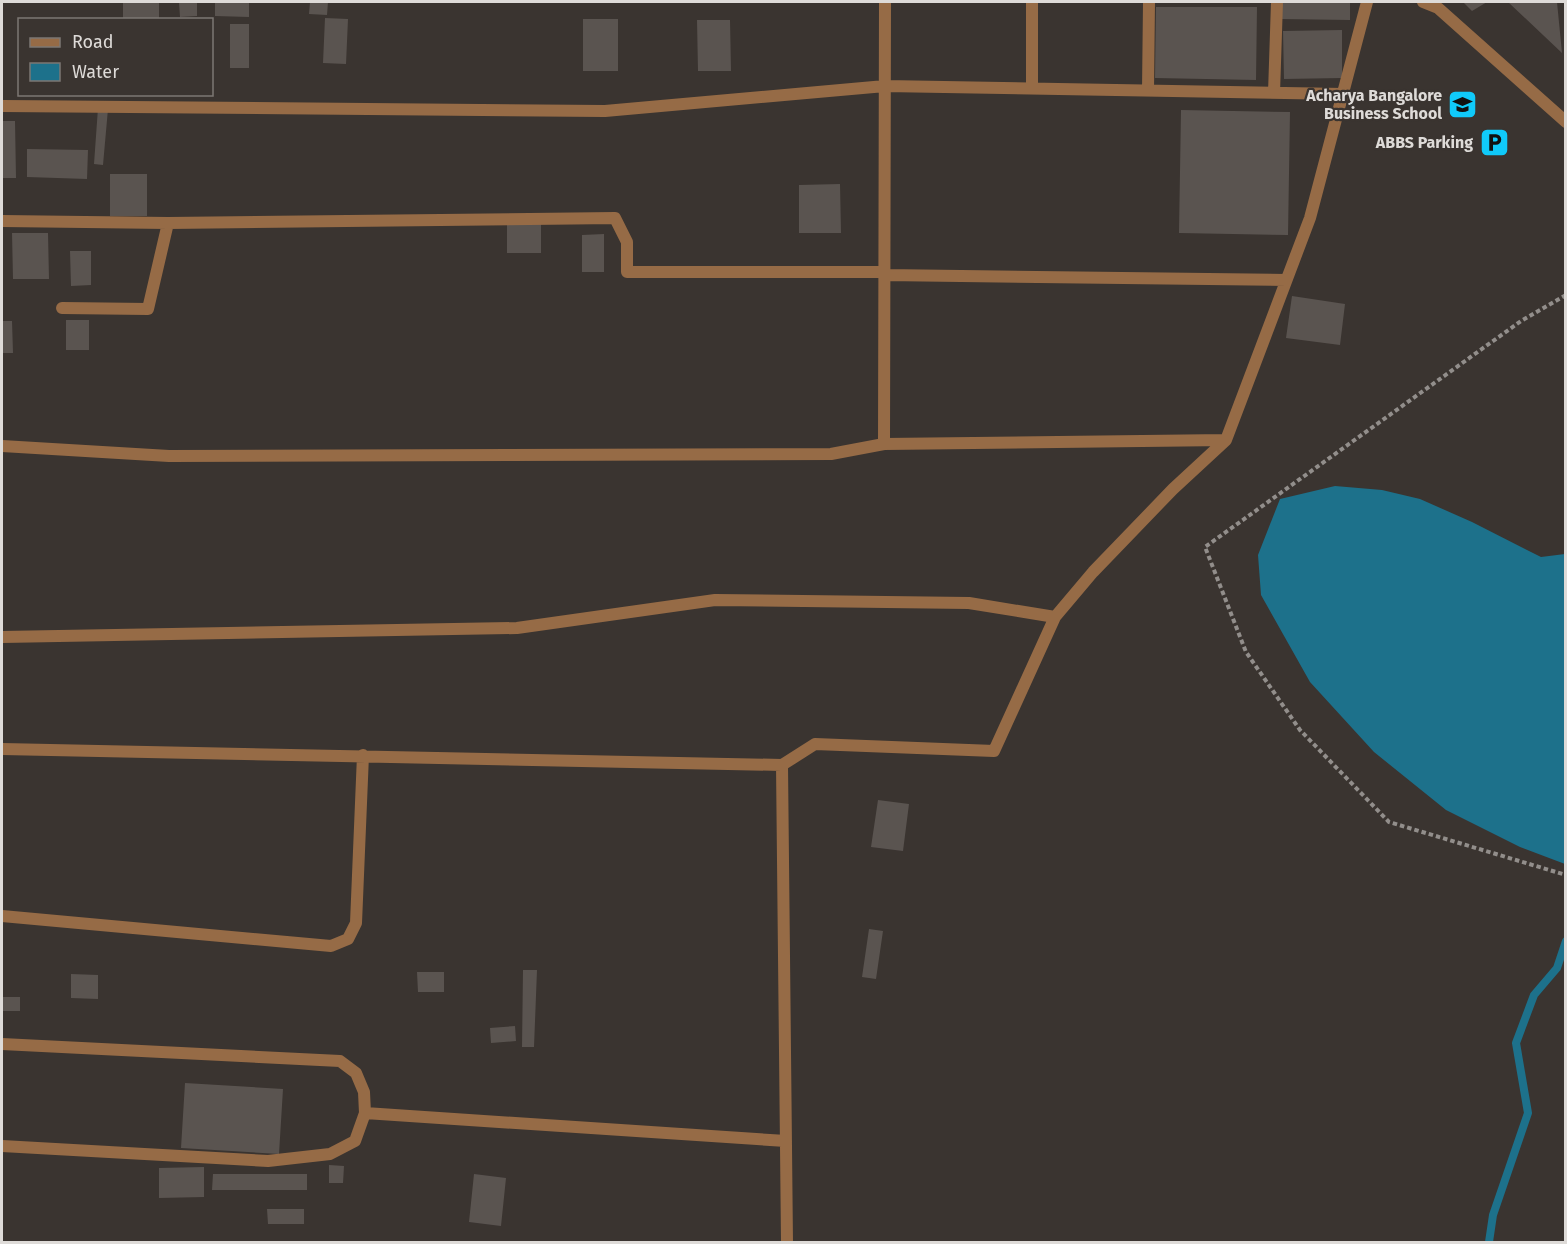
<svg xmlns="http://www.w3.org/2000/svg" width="1567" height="1244" viewBox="0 0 1567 1244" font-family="'Fira Sans',sans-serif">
	<rect width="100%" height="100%" fill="#3a3430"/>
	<path fill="#1d718b" d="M 1335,486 L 1382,490 L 1420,499 L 1472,522 L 1541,557 L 1565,554 L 1565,864 L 1520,847 L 1446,810 L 1374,752 L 1310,682 L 1261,595 L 1258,555 L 1280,499 Z"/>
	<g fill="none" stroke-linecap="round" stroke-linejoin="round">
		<path stroke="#1d718b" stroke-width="8" d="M 1489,1242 L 1493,1215 L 1528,1113 L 1516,1043 L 1534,995 L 1557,968 L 1566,941"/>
	</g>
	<path fill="#5a5450" d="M 123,2 L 159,2 L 159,20 L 123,20 Z
		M 179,2 L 197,2 L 197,16 L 180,17 Z
		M 215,2 L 249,2 L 249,17 L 215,16 Z
		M 310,2 L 328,2 L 327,15 L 309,14 Z
		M 1281,2 L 1350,2 L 1350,20 L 1281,19 Z
		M 1463,2 L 1487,2 L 1472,11 Z
		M 1508,2 L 1557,2 L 1562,53 Z
		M 1156,7 L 1257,7 L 1256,80 L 1155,78 Z
		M 325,18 L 348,19 L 346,64 L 323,63 Z
		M 583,19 L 618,19 L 618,71 L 583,71 Z
		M 697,20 L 730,20 L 731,71 L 698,71 Z
		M 230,24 L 249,24 L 249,68 L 230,68 Z
		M 1342,30 L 1342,78 L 1284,79 L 1283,31 Z
		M 98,108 L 108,109 L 103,165 L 94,164 Z
		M 1181,110 L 1290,112 L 1288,235 L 1179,233 Z
		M 2,121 L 15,121 L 16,178 L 2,178 Z
		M 27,149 L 88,150 L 87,179 L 27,177 Z
		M 110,174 L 147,174 L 147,216 L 110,216 Z
		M 840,184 L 841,233 L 799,233 L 799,185 Z
		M 541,222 L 541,253 L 507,253 L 507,223 Z
		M 12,233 L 48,233 L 49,279 L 13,279 Z
		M 604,234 L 604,272 L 582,272 L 582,235 Z
		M 70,251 L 91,251 L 91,285 L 71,286 Z
		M 1292,296 L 1345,304 L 1340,345 L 1286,338 Z
		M 66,320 L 89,320 L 89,350 L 66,350 Z
		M 2,321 L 12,321 L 13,353 L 2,353 Z
		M 878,800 L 909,804 L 903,851 L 871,847 Z
		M 869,929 L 883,931 L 876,979 L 862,977 Z
		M 523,970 L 537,970 L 534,1047 L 522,1047 Z
		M 417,972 L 444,972 L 444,992 L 418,992 Z
		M 71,974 L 98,975 L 98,999 L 71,998 Z
		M 2,997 L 20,997 L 20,1011 L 2,1011 Z
		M 515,1026 L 516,1041 L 491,1043 L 490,1028 Z
		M 185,1083 L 283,1089 L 279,1154 L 181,1148 Z
		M 329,1165 L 344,1166 L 343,1183 L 329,1183 Z
		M 204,1167 L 204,1197 L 159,1198 L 159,1168 Z
		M 213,1174 L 307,1174 L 307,1190 L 212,1190 Z
		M 474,1174 L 506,1178 L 501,1226 L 469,1222 Z
		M 267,1209 L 304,1209 L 304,1224 L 268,1224 Z"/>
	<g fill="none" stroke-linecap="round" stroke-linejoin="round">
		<path stroke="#928e8b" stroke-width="4" stroke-dasharray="4.5 3" stroke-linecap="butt" d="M 1566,295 L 1521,321 L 1205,547 L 1246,652 L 1300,730 L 1389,822 L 1566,875"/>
		<path stroke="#966b46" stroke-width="12" d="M 885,2 L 884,444 L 1226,440
			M 1032,2 L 1032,88
			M 1423,2 L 1438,8 L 1566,122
			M 1148,90 L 1149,2
			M 1274,93 L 1277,2
			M 2,106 L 605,111 L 885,86 L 1343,94
			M 2,221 L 168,223 L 615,218 L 627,242 L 627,272 L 884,272 L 885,275 L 1286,280
			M 62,308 L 148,309 L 168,223
			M 2,446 L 169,456 L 831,454 L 884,444
			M 2,637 L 517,628 L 715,600 L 969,603 L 1055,617
			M 2,749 L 782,765 L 787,1242
			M 782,765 L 815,744 L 994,751 L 1055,617 L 1093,572 L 1173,489 L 1226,440 L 1310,218 L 1367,2
			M 2,916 L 331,946 L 348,939 L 356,923 L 363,755
			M 2,1044 L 340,1061 L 356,1073 L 364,1092 L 365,1113 L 355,1141 L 330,1154 L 268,1161 L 2,1146
			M 365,1113 L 786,1141"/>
	</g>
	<defs>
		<symbol id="university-square" viewBox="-11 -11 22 22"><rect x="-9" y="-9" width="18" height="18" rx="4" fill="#10cafa" stroke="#3a3430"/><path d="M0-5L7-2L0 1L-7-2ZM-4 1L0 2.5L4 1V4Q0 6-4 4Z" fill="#111"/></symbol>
		<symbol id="parking-square" viewBox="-11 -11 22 22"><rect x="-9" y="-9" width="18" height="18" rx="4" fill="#10cafa" stroke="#3a3430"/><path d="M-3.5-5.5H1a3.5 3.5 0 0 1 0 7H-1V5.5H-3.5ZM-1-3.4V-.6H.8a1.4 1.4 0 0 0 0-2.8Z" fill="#111"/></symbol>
	</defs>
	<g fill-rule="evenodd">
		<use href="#university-square" x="1446" y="88" width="33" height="33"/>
		<use href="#parking-square" x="1478" y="126" width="33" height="33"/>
	</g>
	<g text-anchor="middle" stroke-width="4.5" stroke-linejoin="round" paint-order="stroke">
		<g font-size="16" font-weight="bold" fill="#dedbd8" stroke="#3a3430" text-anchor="end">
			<text x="1442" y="101">Acharya Bangalore<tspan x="1442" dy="18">Business School</tspan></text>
			<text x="1473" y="148">ABBS Parking</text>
		</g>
	</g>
	<rect width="1567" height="1244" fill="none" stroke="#dedbd8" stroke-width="6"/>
	<rect x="18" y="18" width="195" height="78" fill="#3a3430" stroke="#7c7773" stroke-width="1.5"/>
	<rect x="30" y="38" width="30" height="9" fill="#966b46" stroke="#7c7773" stroke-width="1.5"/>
	<text x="72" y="48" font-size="18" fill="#dedbd8">Road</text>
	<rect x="30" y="63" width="30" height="18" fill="#1d718b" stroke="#7c7773" stroke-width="1.5"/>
	<text x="72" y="78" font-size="18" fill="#dedbd8">Water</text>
</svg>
